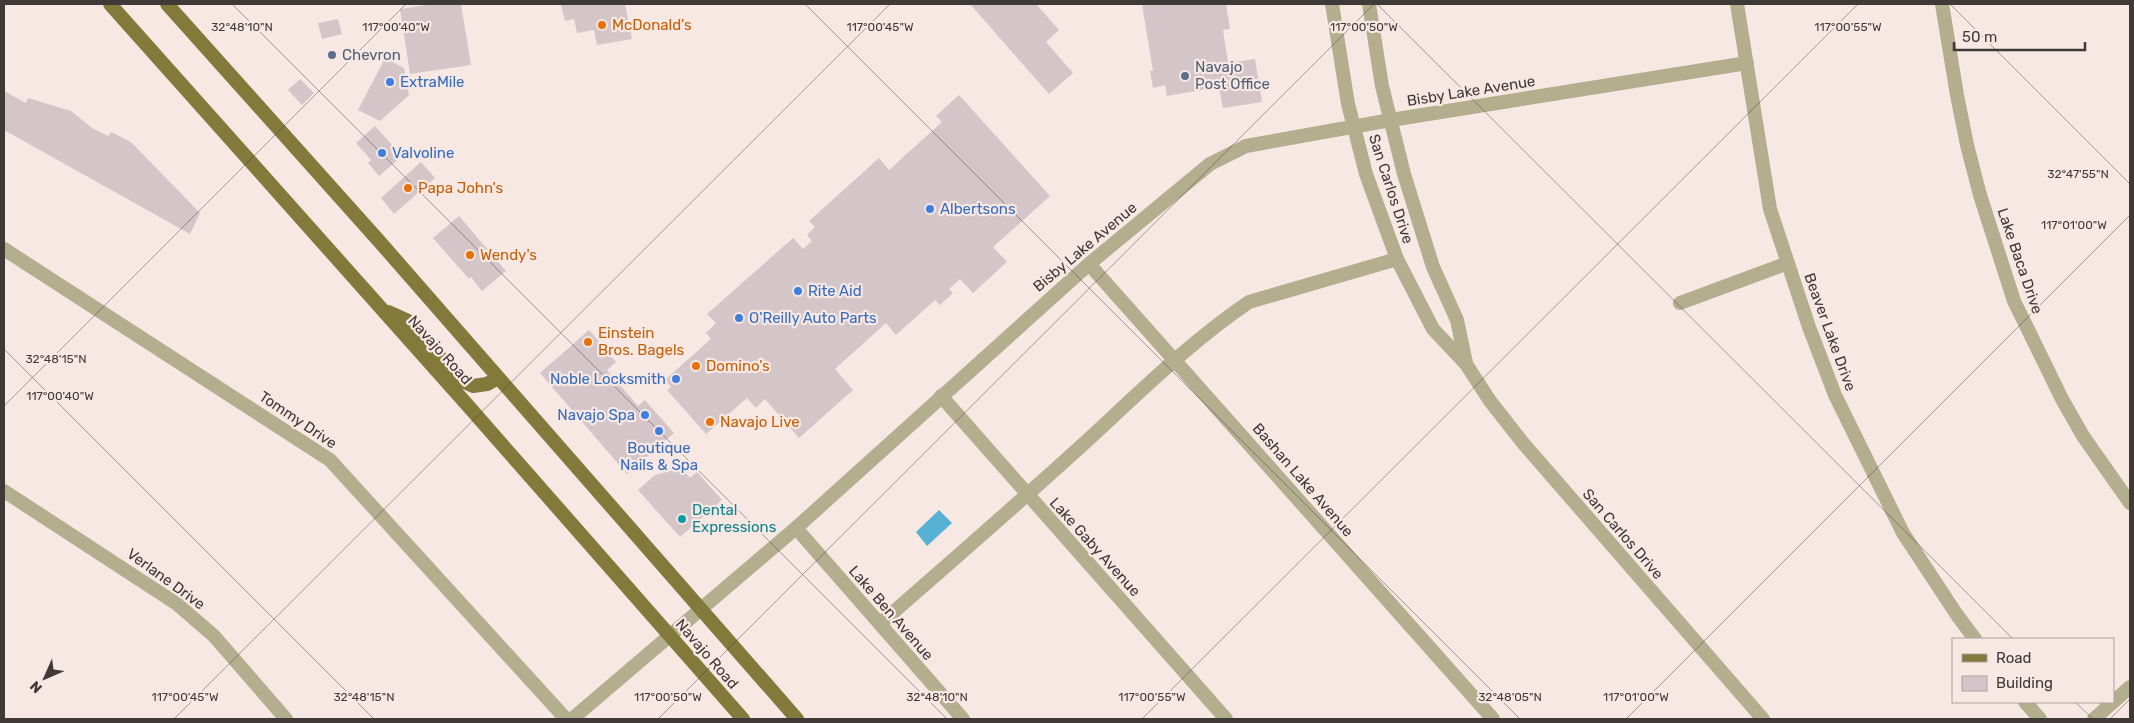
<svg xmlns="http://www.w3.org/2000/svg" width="2134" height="723" viewBox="0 0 2134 723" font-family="Rubik,sans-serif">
	<rect width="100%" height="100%" fill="#f7e8e3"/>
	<path fill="#56b1d4" d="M 939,510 L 952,523 L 927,546 L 916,532 Z"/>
	<path fill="#d4c5c9" d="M 433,4 L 461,4 L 471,65 L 410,74 L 400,9 Z
		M 561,4 L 625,4 L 632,39 L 597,45 L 594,30 L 577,33 L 574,19 L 565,21 Z
		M 970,4 L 1036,4 L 1059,30 L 1046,42 L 1073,73 L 1049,94 Z
		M 1142,4 L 1226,4 L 1230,29 L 1223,30 L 1228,63 L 1255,59 L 1262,102 L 1223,108 L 1219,87 L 1167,96 L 1165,85 L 1153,88 L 1150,71 L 1153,71 Z
		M 338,19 L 342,34 L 322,39 L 318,23 Z
		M 385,58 L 404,68 L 409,95 L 380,121 L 358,110 Z
		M 300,79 L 314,93 L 302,105 L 288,90 Z
		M 4,91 L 26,103 L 28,98 L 71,111 L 92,128 L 108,136 L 111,132 L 131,142 L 200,213 L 190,234 L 4,130 Z
		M 959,95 L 1050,196 L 993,247 L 1007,262 L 973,293 L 960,279 L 949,289 L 953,293 L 940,305 L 935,300 L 896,335 L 886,323 L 835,369 L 853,390 L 799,438 L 765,399 L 756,408 L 747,398 L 706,434 L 667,390 L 671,387 L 665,380 L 711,339 L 706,333 L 716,323 L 707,314 L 793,238 L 803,249 L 812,241 L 807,235 L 815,227 L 809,221 L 879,158 L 889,170 L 942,122 L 936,116 Z
		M 375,126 L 402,156 L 379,176 L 368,163 L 371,160 L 356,143 Z
		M 421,162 L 435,178 L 394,214 L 381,198 Z
		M 459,216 L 506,271 L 482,291 L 471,277 L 469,279 L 433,238 Z
		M 589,330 L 616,362 L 607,370 L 638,406 L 645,400 L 674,433 L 627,474 L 540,373 Z
		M 681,468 L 690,478 L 697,472 L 722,500 L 680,537 L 638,490 L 655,475 Z"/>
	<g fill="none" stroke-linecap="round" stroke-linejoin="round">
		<path stroke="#b2ae8e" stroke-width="14" d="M 1737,4 L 1770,209 L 1809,327 L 1835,395 L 1903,533 L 1957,615 L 1975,639
			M 1942,4 L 1957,95 L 1967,145 L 1980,195 L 2014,301 L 2062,399 L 2083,436 L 2130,503
			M 1391,120 L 1747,63
			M 4,249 L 330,460 L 566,719
			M 1089,264 L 1493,719
			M 1680,303 L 1788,263
			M 941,396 L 1226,719
			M 4,491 L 177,604 L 214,636 L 286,719
			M 796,528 L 963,719
			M 880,624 C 946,566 1013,508 1079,448 C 1134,398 1187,344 1249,302 L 1397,259
			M 2025,702 L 2040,719"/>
		<path stroke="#b2ae8e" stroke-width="14" d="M 1332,4 L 1348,104 L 1354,127 L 1366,174 L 1397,259 L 1433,329 L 1466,364 L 1490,401 L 1523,443 L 1763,719
			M 1369,4 L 1382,86 L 1404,174 L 1433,267 L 1457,320 L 1466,363
			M 572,719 L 796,528 L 1089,264 L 1210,164 L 1246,146 L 1391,120
			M 2094,719 L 2130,687"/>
		<path stroke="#82793a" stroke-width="14" d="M 110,4 L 470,408 L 743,719
			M 167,4 L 379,241 L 797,719
			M 388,312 L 408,321 L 460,380 L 473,386 L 487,384 L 498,378"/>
	</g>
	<path fill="none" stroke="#3f3937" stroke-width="1" stroke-opacity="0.45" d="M 232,4 L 947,719M 805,4 L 1520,719M 1377,4 L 2013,639M 1950,4 L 2130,184M 4,349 L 374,719M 4,406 L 406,4M 2075,702 L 2093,719M 174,719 L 890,4M 658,719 L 1374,4M 1142,719 L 1858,4M 1626,719 L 2130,215M 2110,719 L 2130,699"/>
	<g fill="#e8710a" stroke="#f7e8e3" stroke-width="2">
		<circle cx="602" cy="25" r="5"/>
		<circle cx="408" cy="188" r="5"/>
		<circle cx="470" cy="255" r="5"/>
		<circle cx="588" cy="342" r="5"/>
		<circle cx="696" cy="366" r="5"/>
		<circle cx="710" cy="422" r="5"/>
	</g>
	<g fill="#5c6f8a" stroke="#f7e8e3" stroke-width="2">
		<circle cx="332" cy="55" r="5"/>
		<circle cx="1185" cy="76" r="5"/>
	</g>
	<g fill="#3f7fe0" stroke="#f7e8e3" stroke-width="2">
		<circle cx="390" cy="82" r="5"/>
		<circle cx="382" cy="153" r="5"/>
		<circle cx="930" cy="209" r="5"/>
		<circle cx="798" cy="291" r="5"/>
		<circle cx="739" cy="318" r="5"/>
		<circle cx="676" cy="379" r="5"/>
		<circle cx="645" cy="415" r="5"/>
		<circle cx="659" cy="431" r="5"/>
	</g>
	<circle fill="#0f9aa8" stroke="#f7e8e3" stroke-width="2" cx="682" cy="519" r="5"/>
	<g text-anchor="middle" stroke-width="4.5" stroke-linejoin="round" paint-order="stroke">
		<g font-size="15" fill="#c56008" stroke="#f7e8e3" text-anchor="start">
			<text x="612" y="30">McDonald's</text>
			<text x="418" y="193">Papa John's</text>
			<text x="480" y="260">Wendy's</text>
			<text x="598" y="338">Einstein<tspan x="598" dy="17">Bros. Bagels</tspan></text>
			<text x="706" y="371">Domino's</text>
			<text x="720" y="427">Navajo Live</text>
		</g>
		<g font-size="15" fill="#4e5e75" stroke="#f7e8e3" text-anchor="start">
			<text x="342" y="60">Chevron</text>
			<text x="1195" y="72">Navajo<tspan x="1195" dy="17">Post Office</tspan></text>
		</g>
		<g font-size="15" fill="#366cbe" stroke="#f7e8e3" text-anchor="start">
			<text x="400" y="87">ExtraMile</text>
			<text x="392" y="158">Valvoline</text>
			<text x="940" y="214">Albertsons</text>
			<text x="808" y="296">Rite Aid</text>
			<text x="749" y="323">O'Reilly Auto Parts</text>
			<text x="666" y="384" text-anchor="end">Noble Locksmith</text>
			<text x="635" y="420" text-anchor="end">Navajo Spa</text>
			<text x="659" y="453" text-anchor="middle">Boutique<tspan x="659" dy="17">Nails &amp; Spa</tspan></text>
		</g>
		<g font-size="15" fill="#3f3937" stroke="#f7e8e3">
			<text transform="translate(1471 91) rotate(-9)" y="5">Bisby Lake Avenue</text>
			<text transform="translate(1391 189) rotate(72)" y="5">San Carlos Drive</text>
			<text transform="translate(1085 247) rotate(-40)" y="5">Bisby Lake Avenue</text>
			<text transform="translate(2020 261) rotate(71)" y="5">Lake Baca Drive</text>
			<text transform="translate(1830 332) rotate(70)" y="5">Beaver Lake Drive</text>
			<text transform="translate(440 350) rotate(48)" y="5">Navajo Road</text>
			<text transform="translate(298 420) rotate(34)" y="5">Tommy Drive</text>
			<text transform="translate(1303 480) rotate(49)" y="5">Bashan Lake Avenue</text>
			<text transform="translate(1623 534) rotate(49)" y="5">San Carlos Drive</text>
			<text transform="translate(1095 547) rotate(48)" y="5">Lake Gaby Avenue</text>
			<text transform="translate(166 579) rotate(36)" y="5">Verlane Drive</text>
			<text transform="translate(891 613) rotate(49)" y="5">Lake Ben Avenue</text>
			<text transform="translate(707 654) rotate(49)" y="5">Navajo Road</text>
		</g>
		<g font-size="15" fill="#0d838f" stroke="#f7e8e3" text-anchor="start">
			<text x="692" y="515">Dental<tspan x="692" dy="17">Expressions</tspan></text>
		</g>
	</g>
	<g font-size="12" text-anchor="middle" fill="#3f3937" stroke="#f7e8e3" stroke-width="4.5" stroke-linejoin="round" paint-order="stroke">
		<text x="242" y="31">32°48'10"N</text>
		<text x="396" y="31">117°00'40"W</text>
		<text x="880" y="31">117°00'45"W</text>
		<text x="1848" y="31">117°00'55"W</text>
		<text x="1364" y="31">117°00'50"W</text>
		<text x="2078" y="178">32°47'55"N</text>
		<text x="2074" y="229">117°01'00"W</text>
		<text x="56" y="363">32°48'15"N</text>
		<text x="60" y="400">117°00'40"W</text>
		<text x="668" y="701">117°00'50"W</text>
		<text x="1152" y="701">117°00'55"W</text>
		<text x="185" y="701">117°00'45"W</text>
		<text x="364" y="701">32°48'15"N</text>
		<text x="937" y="701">32°48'10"N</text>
		<text x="1510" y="701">32°48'05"N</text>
		<text x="1636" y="701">117°01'00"W</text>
	</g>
	<rect width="2134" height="723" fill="none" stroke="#3f3937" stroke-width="10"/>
	<rect x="1952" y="638" width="162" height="65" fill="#f7e8e3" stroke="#ada29e"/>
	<rect x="1962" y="654" width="25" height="8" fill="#82793a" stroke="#ada29e"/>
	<text x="1996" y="663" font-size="15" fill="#3f3937">Road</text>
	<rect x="1962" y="676" width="25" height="15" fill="#d4c5c9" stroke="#ada29e"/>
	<text x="1996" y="688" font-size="15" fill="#3f3937">Building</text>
	<g transform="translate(45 678) rotate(225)" stroke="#f7e8e3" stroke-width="4" paint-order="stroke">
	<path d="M0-4L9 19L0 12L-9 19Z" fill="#3f3937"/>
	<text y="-8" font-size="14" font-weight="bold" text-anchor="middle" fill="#3f3937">N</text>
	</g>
	<path d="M1954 42v8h131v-8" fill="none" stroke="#3f3937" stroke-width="2.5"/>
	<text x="1962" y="42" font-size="15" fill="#3f3937" stroke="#f7e8e3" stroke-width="4" paint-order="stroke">50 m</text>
</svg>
